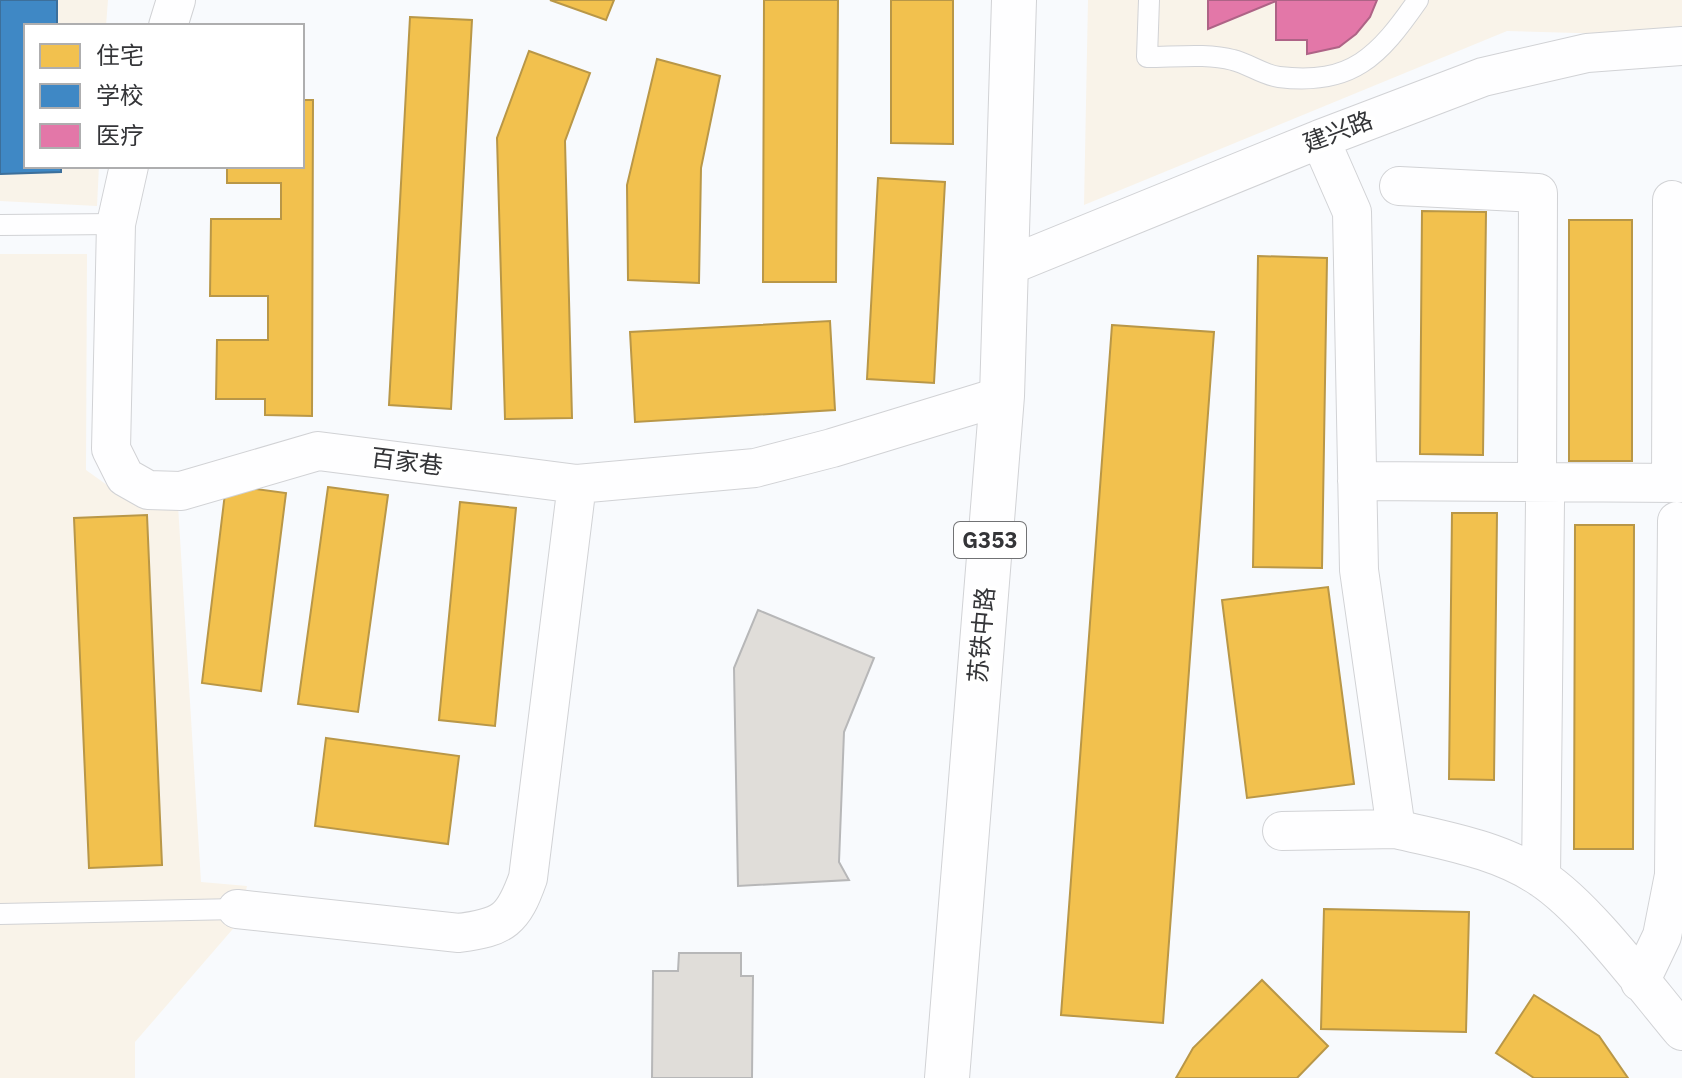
<svg xmlns="http://www.w3.org/2000/svg" width="1682" height="1078" viewBox="0 0 1682 1078" font-family="'IBM Plex Sans','Noto Sans SC',sans-serif">
	<rect width="100%" height="100%" fill="#f8fafd"/>
	<path fill="#f9f3e9" d="M 0,0 L 108,0 L 106,26 L 26,26 L 26,166 L 99,166 L 97,206 L 0,201 Z
		M 1088,0 L 1682,0 L 1682,36 L 1507,31 L 1084,205 Z
		M 0,254 L 87,254 L 86,470 L 121,495 L 178,505 L 201,882 L 247,886 L 238,923 L 135,1042 L 135,1078 L 0,1078 Z"/>
	<path fill="#f2c14e" stroke="#b99747" stroke-width="2" d="M 550,0 L 614,0 L 606,20 Z
		M 764,0 L 838,0 L 836,282 L 763,282 Z
		M 891,0 L 953,0 L 953,144 L 891,143 Z
		M 410,17 L 472,20 L 451,409 L 389,405 Z
		M 529,51 L 590,73 L 565,141 L 572,418 L 505,419 L 497,138 Z
		M 657,59 L 720,76 L 701,168 L 699,283 L 628,280 L 627,185 Z
		M 302,100 L 313,100 L 312,416 L 265,415 L 265,399 L 216,399 L 217,340 L 268,340 L 268,296 L 210,296 L 211,219 L 281,219 L 281,183 L 227,183 L 227,166 L 302,166 Z
		M 878,178 L 945,182 L 934,383 L 867,379 Z
		M 1422,211 L 1486,212 L 1483,455 L 1420,454 Z
		M 1569,220 L 1632,220 L 1632,461 L 1569,461 Z
		M 1258,256 L 1327,258 L 1322,568 L 1253,567 Z
		M 830,321 L 835,410 L 635,422 L 630,332 Z
		M 1112,325 L 1214,332 L 1163,1023 L 1061,1015 Z
		M 226,485 L 286,493 L 261,691 L 202,683 Z
		M 328,487 L 388,495 L 358,712 L 298,704 Z
		M 460,502 L 516,508 L 495,726 L 439,720 Z
		M 1452,513 L 1497,513 L 1494,780 L 1449,779 Z
		M 147,515 L 162,865 L 89,868 L 74,518 Z
		M 1575,525 L 1634,525 L 1633,849 L 1574,849 Z
		M 1328,587 L 1354,784 L 1247,798 L 1222,600 Z
		M 326,738 L 459,756 L 448,844 L 315,826 Z
		M 1324,909 L 1469,912 L 1466,1032 L 1321,1029 Z
		M 1262,980 L 1328,1046 L 1297,1078 L 1176,1078 L 1193,1048 Z
		M 1534,995 L 1599,1036 L 1628,1078 L 1534,1078 L 1496,1053 Z"/>
	<path fill="#3f88c5" stroke="#3c6f9b" stroke-width="2" d="M 0,0 L 57,0 L 57,26 L 26,26 L 26,166 L 61,166 L 61,172 L 0,174 Z"/>
	<path fill="#e377a8" stroke="#ae6386" stroke-width="2" d="M 1208,0 L 1377,0 L 1370,17 L 1356,34 L 1339,47 L 1307,54 L 1307,40 L 1276,40 L 1276,1 L 1208,29 Z"/>
	<path fill="#e0ddd9" stroke="#b7b7b8" stroke-width="2" d="M 758,610 L 874,658 L 844,732 L 839,862 L 849,880 L 738,886 L 734,668 Z
		M 679,953 L 741,953 L 741,976 L 753,976 L 752,1078 L 652,1078 L 653,971 L 678,971 Z"/>
	<g fill="none" stroke-linecap="round" stroke-linejoin="round">
		<defs>
			<path id="lane" d="M 1149,0 L 1147,57 C 1174,57 1208,53 1233,60 C 1249,64 1263,75 1279,77 C 1352,86 1379,56 1418,0
				M 0,225 L 116,224
				M 0,914 L 237,909"/>
			<path id="street" d="M 168,26 L 176,0
				M 1320,139 L 1352,212 L 1359,570 L 1396,829 C 1445,841 1498,849 1541,878 C 1587,908 1645,987 1682,1031
				M 129,166 L 116,224 L 111,449 L 125,477 L 148,490 L 181,491 L 318,451 L 577,484 L 755,468 L 832,448 L 1002,396
				M 1399,186 L 1538,193 L 1537,484
				M 1008,266 L 1320,139 L 1483,77 L 1587,53 L 1682,46
				M 1357,481 L 1682,483
				M 1671,483 L 1672,200
				M 1282,831 L 1396,829
				M 1541,878 L 1545,501
				M 237,909 L 459,933 C 504,927 513,920 528,878 L 577,484
				M 1640,982 L 1662,936 L 1674,875 L 1677,521"/>
			<path id="highway" d="M 947,1078 L 1002,396 L 1014,0"/>
		</defs>
		<use href="#lane" stroke="#d1d2d5" stroke-width="22"/>
		<use href="#street" stroke="#d1d2d5" stroke-width="40"/>
		<use href="#highway" stroke="#d1d2d5" stroke-width="46"/>
		<use href="#lane" stroke="#fefeff" stroke-width="20"/>
		<use href="#street" stroke="#fefeff" stroke-width="38"/>
		<use href="#highway" stroke="#fefeff" stroke-width="44"/>
	</g>
	<g text-anchor="middle" stroke-width="8" stroke-linejoin="round" paint-order="stroke">
		<rect fill="#fff" stroke="#717274" stroke-width="2" x="954" y="522" width="72" height="36" rx="6"/>
		<g font-size="22" font-weight="bold" fill="#343538">
			<text x="990" y="548">G353</text>
		</g>
		<g font-size="24" fill="#343538" stroke="#fff">
			<text transform="translate(1338 132) rotate(-21)" y="8">建兴路</text>
			<text transform="translate(407 462) rotate(7)" y="8">百家巷</text>
			<text transform="translate(982 635) rotate(-85)" y="8">苏铁中路</text>
		</g>
	</g>
	<rect x="24" y="24" width="280" height="144" fill="#ffffff" stroke="#aeaeaf" stroke-width="2"/>
	<rect x="40" y="44" width="40" height="24" fill="#f2c14e" stroke="#aeaeaf" stroke-width="2"/>
	<text x="96" y="64" font-size="24" fill="#343538">住宅</text>
	<rect x="40" y="84" width="40" height="24" fill="#3f88c5" stroke="#aeaeaf" stroke-width="2"/>
	<text x="96" y="104" font-size="24" fill="#343538">学校</text>
	<rect x="40" y="124" width="40" height="24" fill="#e377a8" stroke="#aeaeaf" stroke-width="2"/>
	<text x="96" y="144" font-size="24" fill="#343538">医疗</text>
</svg>
